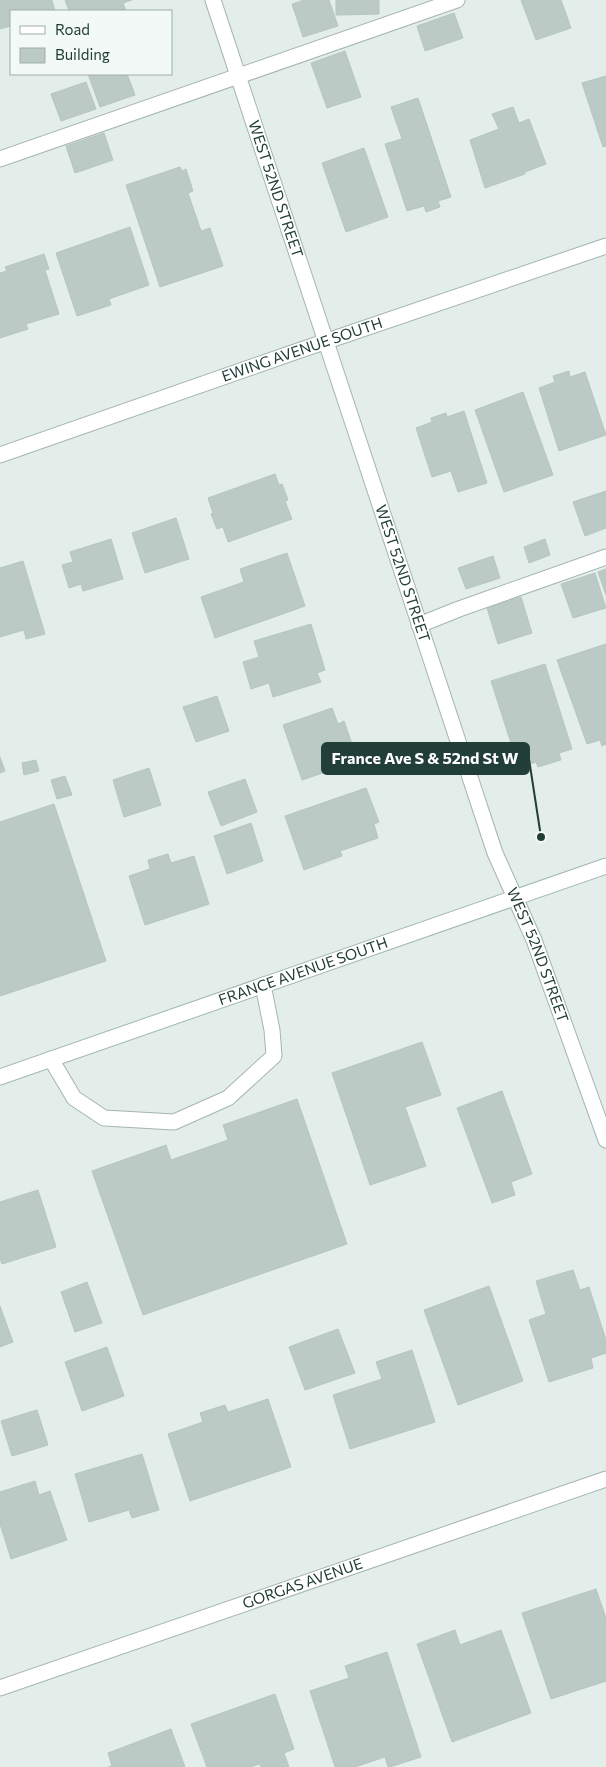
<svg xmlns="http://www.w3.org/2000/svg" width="606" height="1767" viewBox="0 0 606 1767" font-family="Commissioner,sans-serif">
	<rect width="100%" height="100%" fill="#e3ede9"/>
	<path fill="#bbcac5" stroke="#b5c6c1" d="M 0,0 L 52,0 L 55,11 L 11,11 L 11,26 L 0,29 Z
		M 65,0 L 132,0 L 123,3 L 126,11 L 69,11 Z
		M 304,0 L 329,0 L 338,26 L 303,37 L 292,4 Z
		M 336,0 L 379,0 L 379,14 L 336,15 Z
		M 521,0 L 561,0 L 571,28 L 536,40 Z
		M 454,13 L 463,38 L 425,51 L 417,26 Z
		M 345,51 L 361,97 L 327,108 L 311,63 Z
		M 88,74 L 127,74 L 135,95 L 100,107 Z
		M 606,76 L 606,146 L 603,147 L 582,83 Z
		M 86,82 L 96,109 L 61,121 L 51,94 Z
		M 418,98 L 451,197 L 438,201 L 440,207 L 426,212 L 424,206 L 407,211 L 385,144 L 402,139 L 391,107 Z
		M 513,107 L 519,123 L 529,119 L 546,164 L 525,172 L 525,174 L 485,188 L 470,140 L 499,129 L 492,114 Z
		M 104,133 L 113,160 L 75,173 L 66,146 Z
		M 364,148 L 388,217 L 346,232 L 322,163 Z
		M 180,167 L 182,171 L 186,169 L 193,191 L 188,193 L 201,231 L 210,228 L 223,266 L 160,287 L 126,185 Z
		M 130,227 L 149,285 L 109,299 L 111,305 L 77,316 L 56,253 Z
		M 44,254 L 49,269 L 45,270 L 59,314 L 26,324 L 28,329 L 0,338 L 0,273 L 7,271 L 5,267 Z
		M 569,371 L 570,377 L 585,372 L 606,435 L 559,451 L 539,388 L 555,382 L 553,376 Z
		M 523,392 L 553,475 L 504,492 L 475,410 Z
		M 464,411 L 487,483 L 458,492 L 451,471 L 432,477 L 416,428 L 432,422 L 431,418 L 446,413 L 447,417 Z
		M 275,474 L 279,485 L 282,484 L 288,500 L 285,501 L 292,519 L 228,542 L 223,527 L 217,529 L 211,514 L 213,513 L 208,498 Z
		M 606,491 L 606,528 L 585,536 L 573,502 Z
		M 176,518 L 189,559 L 145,573 L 132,533 Z
		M 111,539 L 123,579 L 83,591 L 81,584 L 69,588 L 62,565 L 73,562 L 70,552 Z
		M 545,539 L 550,555 L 529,563 L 524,547 Z
		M 287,553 L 305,606 L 215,638 L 201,597 L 244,582 L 240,569 Z
		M 493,556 L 500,578 L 466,589 L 458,568 Z
		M 23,561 L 45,634 L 26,639 L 24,630 L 0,637 L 0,568 Z
		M 606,569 L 606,595 L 598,572 Z
		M 595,573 L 606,608 L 573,618 L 561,584 Z
		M 521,597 L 532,633 L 498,644 L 487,608 Z
		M 311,624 L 325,670 L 317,673 L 321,682 L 273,697 L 269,683 L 251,689 L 243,662 L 259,657 L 254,641 Z
		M 606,644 L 606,744 L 602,746 L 600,740 L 587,744 L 557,660 Z
		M 545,664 L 572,749 L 559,753 L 561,760 L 538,767 L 536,762 L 519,768 L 491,681 Z
		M 217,696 L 229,731 L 196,742 L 183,707 Z
		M 332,708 L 338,724 L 344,721 L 358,761 L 302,780 L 283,725 Z
		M 0,757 L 5,771 L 0,773 Z
		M 36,760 L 39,771 L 24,775 L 22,763 Z
		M 149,768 L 161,805 L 124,817 L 113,780 Z
		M 65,776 L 72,795 L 57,799 L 51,780 Z
		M 245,779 L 257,812 L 221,826 L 208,792 Z
		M 366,788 L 379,822 L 374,824 L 378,838 L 340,851 L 342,856 L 304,870 L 285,816 Z
		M 54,804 L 106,961 L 0,996 L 0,822 Z
		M 251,823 L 263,861 L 227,874 L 214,836 Z
		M 168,854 L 171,863 L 194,856 L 209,904 L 145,925 L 129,876 L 150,869 L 148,860 Z
		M 422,1042 L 441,1095 L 405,1107 L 426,1166 L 370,1185 L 332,1073 Z
		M 502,1091 L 532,1174 L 511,1182 L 515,1195 L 492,1203 L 457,1108 Z
		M 297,1099 L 347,1244 L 143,1315 L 92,1171 L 166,1145 L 171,1160 L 228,1140 L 223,1125 Z
		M 38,1190 L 56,1247 L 2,1264 L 0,1258 L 0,1202 Z
		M 573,1270 L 580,1290 L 589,1287 L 606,1340 L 606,1353 L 591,1358 L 593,1368 L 549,1382 L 529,1320 L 546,1314 L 536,1281 Z
		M 87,1282 L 102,1323 L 75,1332 L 61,1292 Z
		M 489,1286 L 523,1381 L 458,1405 L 424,1310 Z
		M 0,1306 L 13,1342 L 0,1347 Z
		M 338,1329 L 355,1373 L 305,1390 L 289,1347 Z
		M 107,1347 L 124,1396 L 82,1411 L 65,1362 Z
		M 412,1350 L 435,1422 L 350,1449 L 333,1395 L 382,1379 L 376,1362 Z
		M 268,1399 L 291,1467 L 190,1501 L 168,1434 L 203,1422 L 200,1413 L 225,1405 L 228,1412 Z
		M 37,1410 L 48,1445 L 12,1456 L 1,1421 Z
		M 142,1454 L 159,1510 L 132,1518 L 129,1510 L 89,1522 L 75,1474 Z
		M 35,1481 L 39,1495 L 50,1491 L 67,1540 L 11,1559 L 0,1524 L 0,1492 Z
		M 596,1589 L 606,1618 L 606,1681 L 551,1699 L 522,1613 Z
		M 455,1630 L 460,1645 L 501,1630 L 531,1713 L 452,1742 L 417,1644 Z
		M 387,1652 L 421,1757 L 390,1767 L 388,1767 L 385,1757 L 355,1767 L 335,1767 L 310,1691 L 349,1678 L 345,1666 Z
		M 275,1694 L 294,1749 L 284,1753 L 289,1767 L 261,1767 L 260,1764 L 250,1767 L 207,1767 L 191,1724 Z
		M 171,1729 L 185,1767 L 108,1767 L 112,1766 L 108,1753 Z"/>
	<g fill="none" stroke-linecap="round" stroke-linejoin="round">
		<defs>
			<path id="service" d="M 0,159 L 457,0
				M 419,625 L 459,609 L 606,557
				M 51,1059 L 74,1098 L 104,1118 L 174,1122 L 228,1098 L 274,1056 L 272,1030 L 263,985"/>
			<g id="minor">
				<path id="s1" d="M 213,0 L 495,853 L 534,940 L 606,1140"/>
				<path id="s2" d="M 0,455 L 289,354 L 606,246"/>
				<path id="s3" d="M 0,1688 L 606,1479"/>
			</g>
			<g id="secondary">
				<path id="s4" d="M 0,1077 L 606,866"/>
			</g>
		</defs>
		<use href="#service" stroke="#a5b5b1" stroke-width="17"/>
		<use href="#minor" stroke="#a5b5b1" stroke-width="17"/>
		<use href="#secondary" stroke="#a1b8b2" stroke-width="17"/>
		<use href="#service" stroke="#fff" stroke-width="15"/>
		<use href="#minor" stroke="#fff" stroke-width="15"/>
		<use href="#secondary" stroke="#fff" stroke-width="15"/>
	</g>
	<g text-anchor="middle" stroke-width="4.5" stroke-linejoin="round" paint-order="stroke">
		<g font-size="15" fill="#223e39" stroke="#f3f9f7">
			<text dy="5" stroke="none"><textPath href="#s1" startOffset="199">WEST 52ND STREET</textPath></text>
			<text dy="5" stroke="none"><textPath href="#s2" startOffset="320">EWING AVENUE SOUTH</textPath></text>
			<text dy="5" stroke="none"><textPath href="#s1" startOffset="604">WEST 52ND STREET</textPath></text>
			<text dy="5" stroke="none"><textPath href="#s1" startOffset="1009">WEST 52ND STREET</textPath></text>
			<text dy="5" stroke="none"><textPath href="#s4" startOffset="321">FRANCE AVENUE SOUTH</textPath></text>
			<text dy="5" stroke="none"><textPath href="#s3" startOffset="320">GORGAS AVENUE</textPath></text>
		</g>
	</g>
	<path fill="none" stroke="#223e39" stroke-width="2" d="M541 837L529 759"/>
	<circle fill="#223e39" stroke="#f3f9f7" stroke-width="2" cx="541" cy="837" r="5"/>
	<rect fill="#223e39" stroke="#223e39" stroke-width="2" x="322" y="743" width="207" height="31" rx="5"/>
	<g font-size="16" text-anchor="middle" font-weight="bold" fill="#fff">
		<text x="425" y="764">France Ave S &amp; 52nd St W</text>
	</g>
	<rect x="10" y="10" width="162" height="65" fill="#f3f9f7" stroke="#9faeab"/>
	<rect x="20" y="26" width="25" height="8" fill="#ffffff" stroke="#9faeab"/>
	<text x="55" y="35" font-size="15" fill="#223e39">Road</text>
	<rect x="20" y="48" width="25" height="15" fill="#bbcac5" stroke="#9faeab"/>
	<text x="55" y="60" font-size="15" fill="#223e39">Building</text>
</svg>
